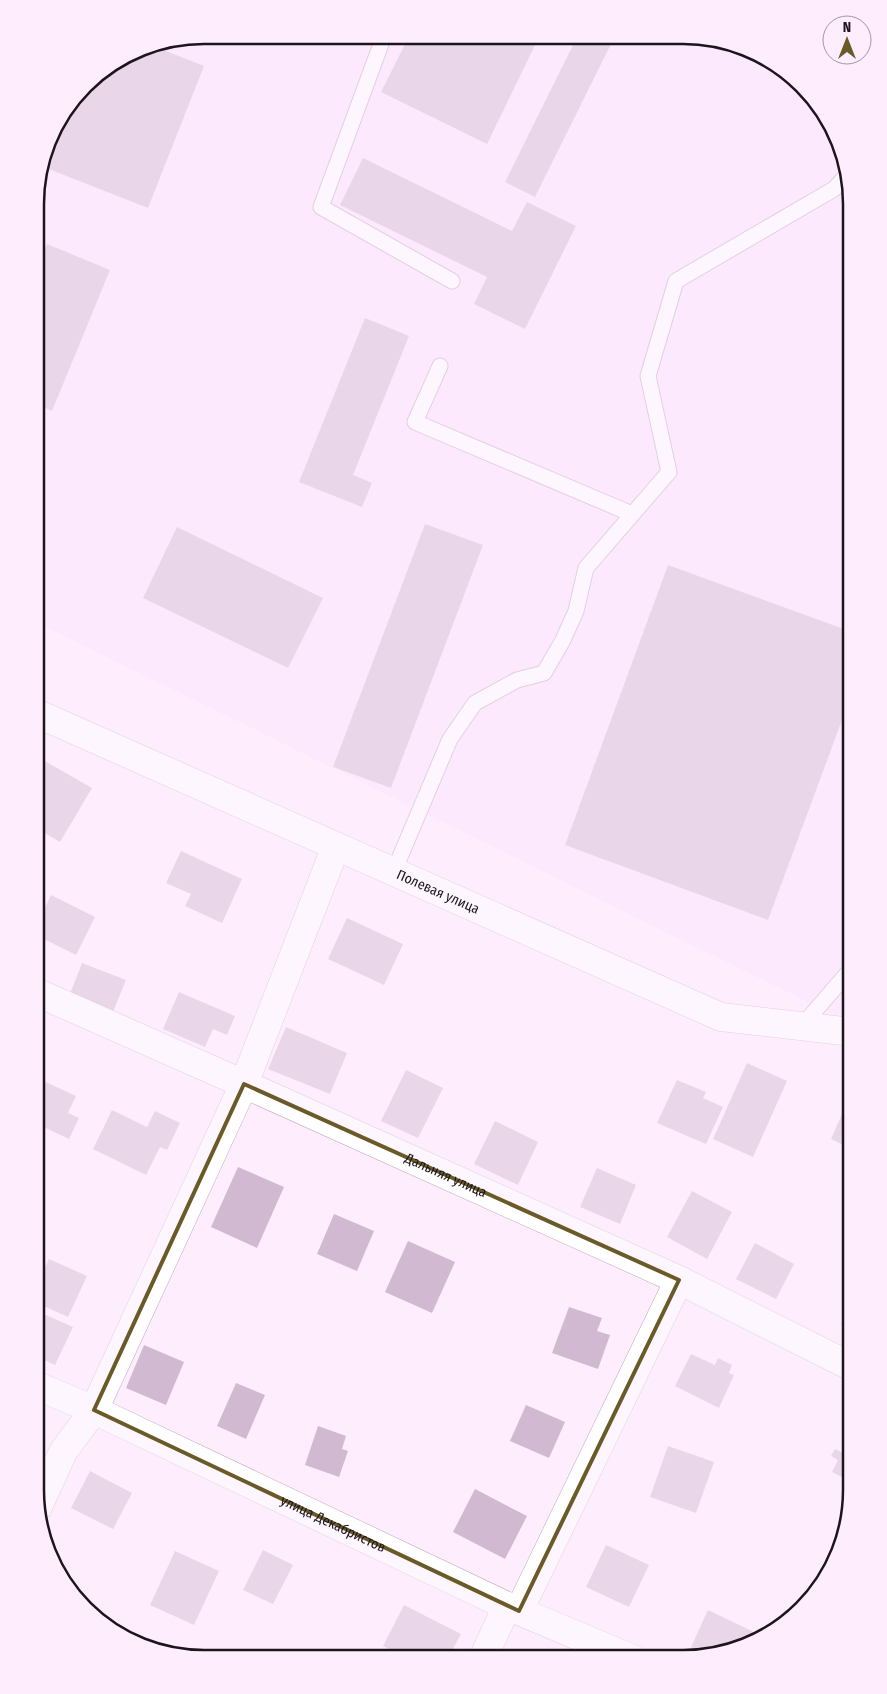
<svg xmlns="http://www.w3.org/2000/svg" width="887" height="1694" viewBox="0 0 887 1694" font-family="'Fira Sans Condensed',sans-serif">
	<rect width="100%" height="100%" fill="#feeefd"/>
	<path fill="#fce3fc" d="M 204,35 L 716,38 L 794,77 L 843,150 L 852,204 L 852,1024 L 36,622 L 36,182 L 53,129 L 92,77 L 139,48 Z"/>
	<path fill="#d1b9d1" d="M 409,36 L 539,37 L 487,144 L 381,92 Z
		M 577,37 L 614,38 L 535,197 L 505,182 Z
		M 151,45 L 204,66 L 148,208 L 41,166 L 53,129 L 92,77 L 139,48 Z
		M 363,158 L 512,231 L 527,202 L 576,226 L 525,329 L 474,304 L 487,277 L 340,205 Z
		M 47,244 L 110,270 L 52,411 L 36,404 L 36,270 Z
		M 365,318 L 409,336 L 353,475 L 372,483 L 362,507 L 299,482 Z
		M 425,524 L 483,545 L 391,788 L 333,767 Z
		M 177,527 L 323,598 L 288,668 L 143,598 Z
		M 668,565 L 852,632 L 852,693 L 768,920 L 565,845 Z
		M 36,756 L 92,788 L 60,842 L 36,828 Z
		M 181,851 L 242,879 L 222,923 L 185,906 L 191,894 L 166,883 Z
		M 51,895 L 95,917 L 76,955 L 36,935 L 36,926 Z
		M 347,918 L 403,944 L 384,985 L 328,959 Z
		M 82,963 L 126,980 L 111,1017 L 68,999 Z
		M 179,992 L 235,1016 L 227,1035 L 213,1029 L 205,1047 L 163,1029 Z
		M 286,1027 L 347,1053 L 330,1094 L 268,1069 Z
		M 747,1063 L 787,1081 L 753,1157 L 713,1139 Z
		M 406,1070 L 443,1088 L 418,1138 L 381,1121 Z
		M 35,1077 L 76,1096 L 68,1113 L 79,1118 L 69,1139 L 35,1123 Z
		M 677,1080 L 706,1092 L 703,1098 L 723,1107 L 706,1144 L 657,1123 Z
		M 845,1107 L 852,1110 L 852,1149 L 831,1139 Z
		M 112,1110 L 147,1127 L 155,1111 L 180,1123 L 167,1150 L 160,1147 L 146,1175 L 93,1149 Z
		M 495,1121 L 538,1142 L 518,1185 L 474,1164 Z
		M 238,1167 L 284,1187 L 257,1248 L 211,1227 Z
		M 597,1168 L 636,1185 L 620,1224 L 580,1207 Z
		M 692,1191 L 732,1212 L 707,1259 L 667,1237 Z
		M 334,1214 L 374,1231 L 357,1271 L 317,1254 Z
		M 408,1241 L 455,1262 L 432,1313 L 385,1292 Z
		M 755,1243 L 794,1264 L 776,1299 L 736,1279 Z
		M 49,1259 L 87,1276 L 68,1317 L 35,1302 L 35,1288 Z
		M 852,1302 L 852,1330 L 841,1325 Z
		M 569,1307 L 602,1318 L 597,1331 L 610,1335 L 598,1369 L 552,1353 Z
		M 35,1310 L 73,1327 L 55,1365 L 35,1356 Z
		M 144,1345 L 184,1362 L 166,1405 L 126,1388 Z
		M 691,1354 L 715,1365 L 718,1358 L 732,1365 L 729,1373 L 734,1375 L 719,1408 L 675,1386 Z
		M 236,1383 L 265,1395 L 246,1439 L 217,1426 Z
		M 526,1405 L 565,1422 L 549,1458 L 510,1441 Z
		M 318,1426 L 346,1436 L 342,1449 L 348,1451 L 339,1477 L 305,1465 Z
		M 668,1446 L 714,1462 L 696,1513 L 650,1497 Z
		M 835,1449 L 849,1456 L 852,1450 L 852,1482 L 832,1472 L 838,1460 L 831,1456 Z
		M 90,1471 L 132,1493 L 113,1529 L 71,1508 Z
		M 475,1489 L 527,1516 L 505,1559 L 453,1532 Z
		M 606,1545 L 649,1565 L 629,1607 L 586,1587 Z
		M 263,1550 L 293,1565 L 273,1604 L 243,1590 Z
		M 175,1551 L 219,1571 L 194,1625 L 150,1605 Z
		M 404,1605 L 461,1634 L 448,1658 L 406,1658 L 383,1646 Z
		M 708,1610 L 758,1634 L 755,1642 L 737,1650 L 708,1655 L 691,1647 Z"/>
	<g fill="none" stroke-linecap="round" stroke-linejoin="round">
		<defs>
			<path id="service" d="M 384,36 L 321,207 L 452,281
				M 440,366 L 415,422 L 632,514
				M 394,871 L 450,739 L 475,703 L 517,680 L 544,673 L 563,640 L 576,611 L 586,568 L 669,472 L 648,376 L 676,281 L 834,189 L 847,175
				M 801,1027 L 852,968"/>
			<g id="minor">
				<path id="s1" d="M 36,713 L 721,1017 L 852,1032"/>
				<path id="s2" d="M 36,992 L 244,1084 L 679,1280 L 852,1367"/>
				<path id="s3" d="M 35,1385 L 94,1410 L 507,1606 L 633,1659"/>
				<path d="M 38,1507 L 63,1452 L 94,1410 L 244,1084 L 336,846"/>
				<path d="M 519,1611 L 679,1280"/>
				<path d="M 483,1658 L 507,1606"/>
			</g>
		</defs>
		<use href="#service" stroke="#c1a9c1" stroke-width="17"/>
		<use href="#minor" stroke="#c1a9c1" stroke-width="29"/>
		<use href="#service" stroke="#fff" stroke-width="15"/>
		<use href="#minor" stroke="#fff" stroke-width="28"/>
	</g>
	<path d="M0 0H887V1694H0ZM 244,1084 L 679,1280 L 519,1611 L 94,1410 Z" fill="#feeefd" fill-opacity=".55" fill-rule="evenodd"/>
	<path fill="none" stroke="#6a5a28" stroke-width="4" stroke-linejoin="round" d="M 244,1084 L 679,1280 L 519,1611 L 94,1410 Z"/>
	<g text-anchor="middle" stroke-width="5" stroke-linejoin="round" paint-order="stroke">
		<g font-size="14" fill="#1d141d" stroke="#feeefd">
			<text dy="5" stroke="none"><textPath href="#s1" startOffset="440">Полевая улица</textPath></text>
			<text dy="5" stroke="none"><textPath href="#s2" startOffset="449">Дальняя улица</textPath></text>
			<text dy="5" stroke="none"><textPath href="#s3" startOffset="329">улица Декабристов</textPath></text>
		</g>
	</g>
	<path d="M0 0H887V1694H0ZM204 44H683A160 160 0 0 1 843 204V1490A160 160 0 0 1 683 1650H204A160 160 0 0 1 44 1490V204A160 160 0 0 1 204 44Z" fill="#feeefd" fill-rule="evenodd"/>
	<path fill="none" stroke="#1d141d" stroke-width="2.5" d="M204 44H683A160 160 0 0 1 843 204V1490A160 160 0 0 1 683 1650H204A160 160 0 0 1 44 1490V204A160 160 0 0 1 204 44Z"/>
	<g transform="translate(847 40)"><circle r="24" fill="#feeefd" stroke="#a497a3"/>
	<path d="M0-4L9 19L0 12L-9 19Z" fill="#6a5a28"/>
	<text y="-8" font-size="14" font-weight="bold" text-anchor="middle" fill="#1d141d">N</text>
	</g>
</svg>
